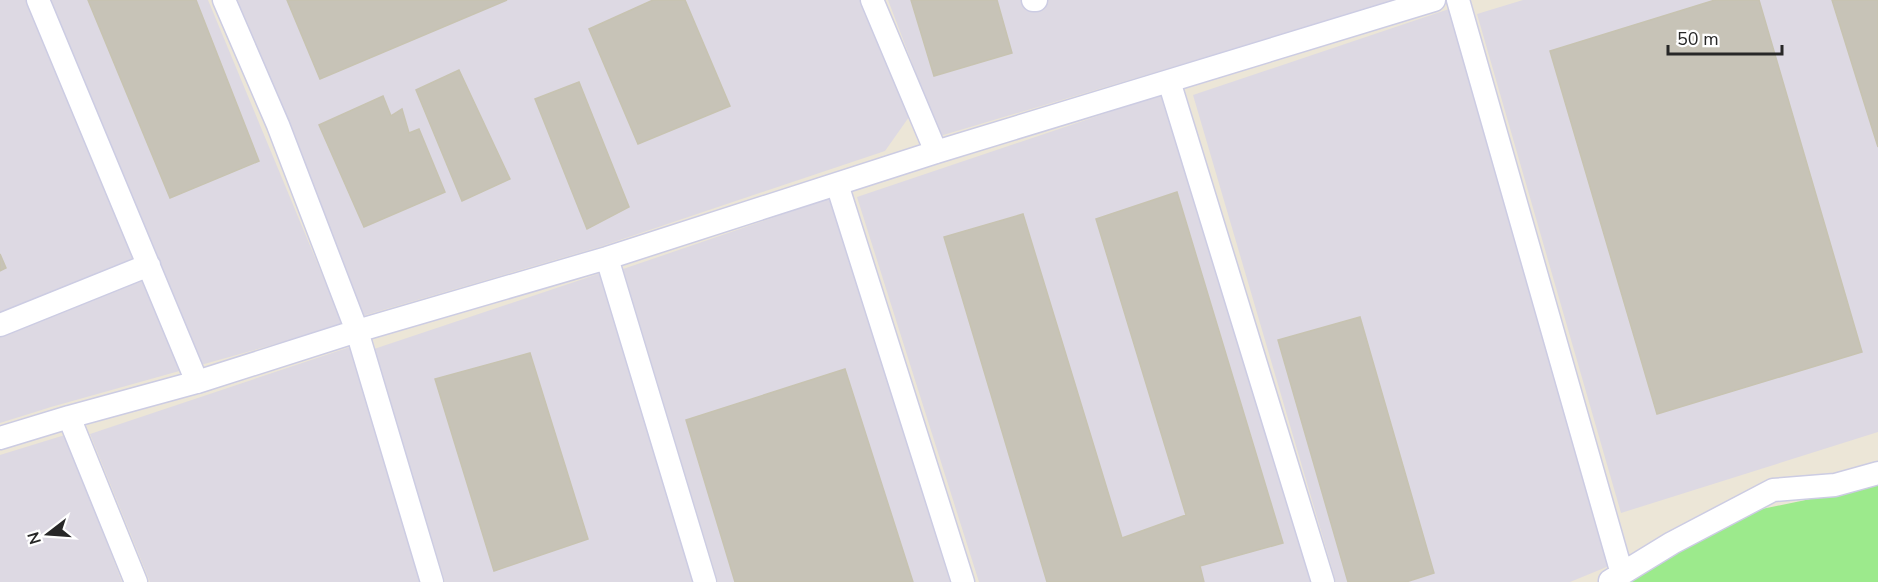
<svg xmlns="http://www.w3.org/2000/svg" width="1878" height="582" viewBox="0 0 1878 582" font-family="'Nunito Sans',sans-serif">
	<rect width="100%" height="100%" fill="#ece6d7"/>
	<path fill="#ddd9e3" d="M 0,0 L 208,0 L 343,325 L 51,407 L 0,423 Z
		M 234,0 L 861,0 L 909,117 L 885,151 L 599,247 L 362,316 Z
		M 888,0 L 1398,0 L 940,136 Z
		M 1523,0 L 1878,0 L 1878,432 L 1621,513 L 1477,14 Z
		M 1452,8 L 1609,566 L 1570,582 L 1336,582 L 1193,95 Z
		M 1163,94 L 1311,582 L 979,582 L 857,197 Z
		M 831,198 L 950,582 L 718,582 L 623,269 Z
		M 601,273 L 693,582 L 445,582 L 374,349 Z
		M 350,347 L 421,582 L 150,582 L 90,434 Z
		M 65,435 L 122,582 L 0,582 L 0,455 Z"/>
	<path fill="#9cea8c" d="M 1878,485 L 1878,582 L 1624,582 L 1705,535 L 1757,510 Z"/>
	<path fill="#c7c3b7" stroke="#c7c3b1" stroke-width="1.5" d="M 88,0 L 196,0 L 259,161 L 170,198 Z
		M 287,0 L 507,0 L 320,79 Z
		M 653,0 L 685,0 L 730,106 L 638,144 L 589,29 Z
		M 911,0 L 997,0 L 1012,53 L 934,76 Z
		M 1715,0 L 1759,0 L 1862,352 L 1657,414 L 1550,51 Z
		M 1832,0 L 1878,0 L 1878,147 Z
		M 459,70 L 510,179 L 462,201 L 416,90 Z
		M 579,82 L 629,207 L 587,229 L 535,99 Z
		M 383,96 L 391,116 L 402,109 L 409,133 L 419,129 L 445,192 L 364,227 L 319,125 Z
		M 1177,192 L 1283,543 L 1200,566 L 1204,582 L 1047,582 L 944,237 L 1023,214 L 1122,538 L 1186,515 L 1096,219 Z
		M 0,254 L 6,268 L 0,271 Z
		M 1360,317 L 1434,573 L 1406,582 L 1348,582 L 1278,340 Z
		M 530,353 L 588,539 L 494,571 L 435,379 Z
		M 845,369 L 913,582 L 735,582 L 686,420 Z"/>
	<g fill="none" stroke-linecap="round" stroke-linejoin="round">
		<defs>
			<path id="minor" d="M 38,0 L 197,382
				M 224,0 L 278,125 L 357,331 L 432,582
				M 872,0 L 936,152
				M 1033,0 L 1036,0
				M 1458,0 L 1622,574
				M 1169,81 L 1323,582
				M 837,184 L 963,582
				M 607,258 L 705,582
				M 0,325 L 149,265
				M 69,417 L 136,582
				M 0,438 L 69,417 L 197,382 L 357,331 L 607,258 L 936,152 L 1434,0
				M 1610,581 L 1672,543 L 1773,490 L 1835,485 L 1878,473"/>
		</defs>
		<use href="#minor" stroke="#cccce3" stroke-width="25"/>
		<use href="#minor" stroke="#fff" stroke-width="22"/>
	</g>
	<g transform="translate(48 534) rotate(253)" stroke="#ffffff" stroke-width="4.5" paint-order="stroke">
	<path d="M0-4.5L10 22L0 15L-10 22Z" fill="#272727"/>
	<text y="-9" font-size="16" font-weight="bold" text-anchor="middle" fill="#272727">N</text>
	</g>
	<path d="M1668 45v9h114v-9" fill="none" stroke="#272727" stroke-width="3"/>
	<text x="1677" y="45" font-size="18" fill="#272727" stroke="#ffffff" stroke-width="4.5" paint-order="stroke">50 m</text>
</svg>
